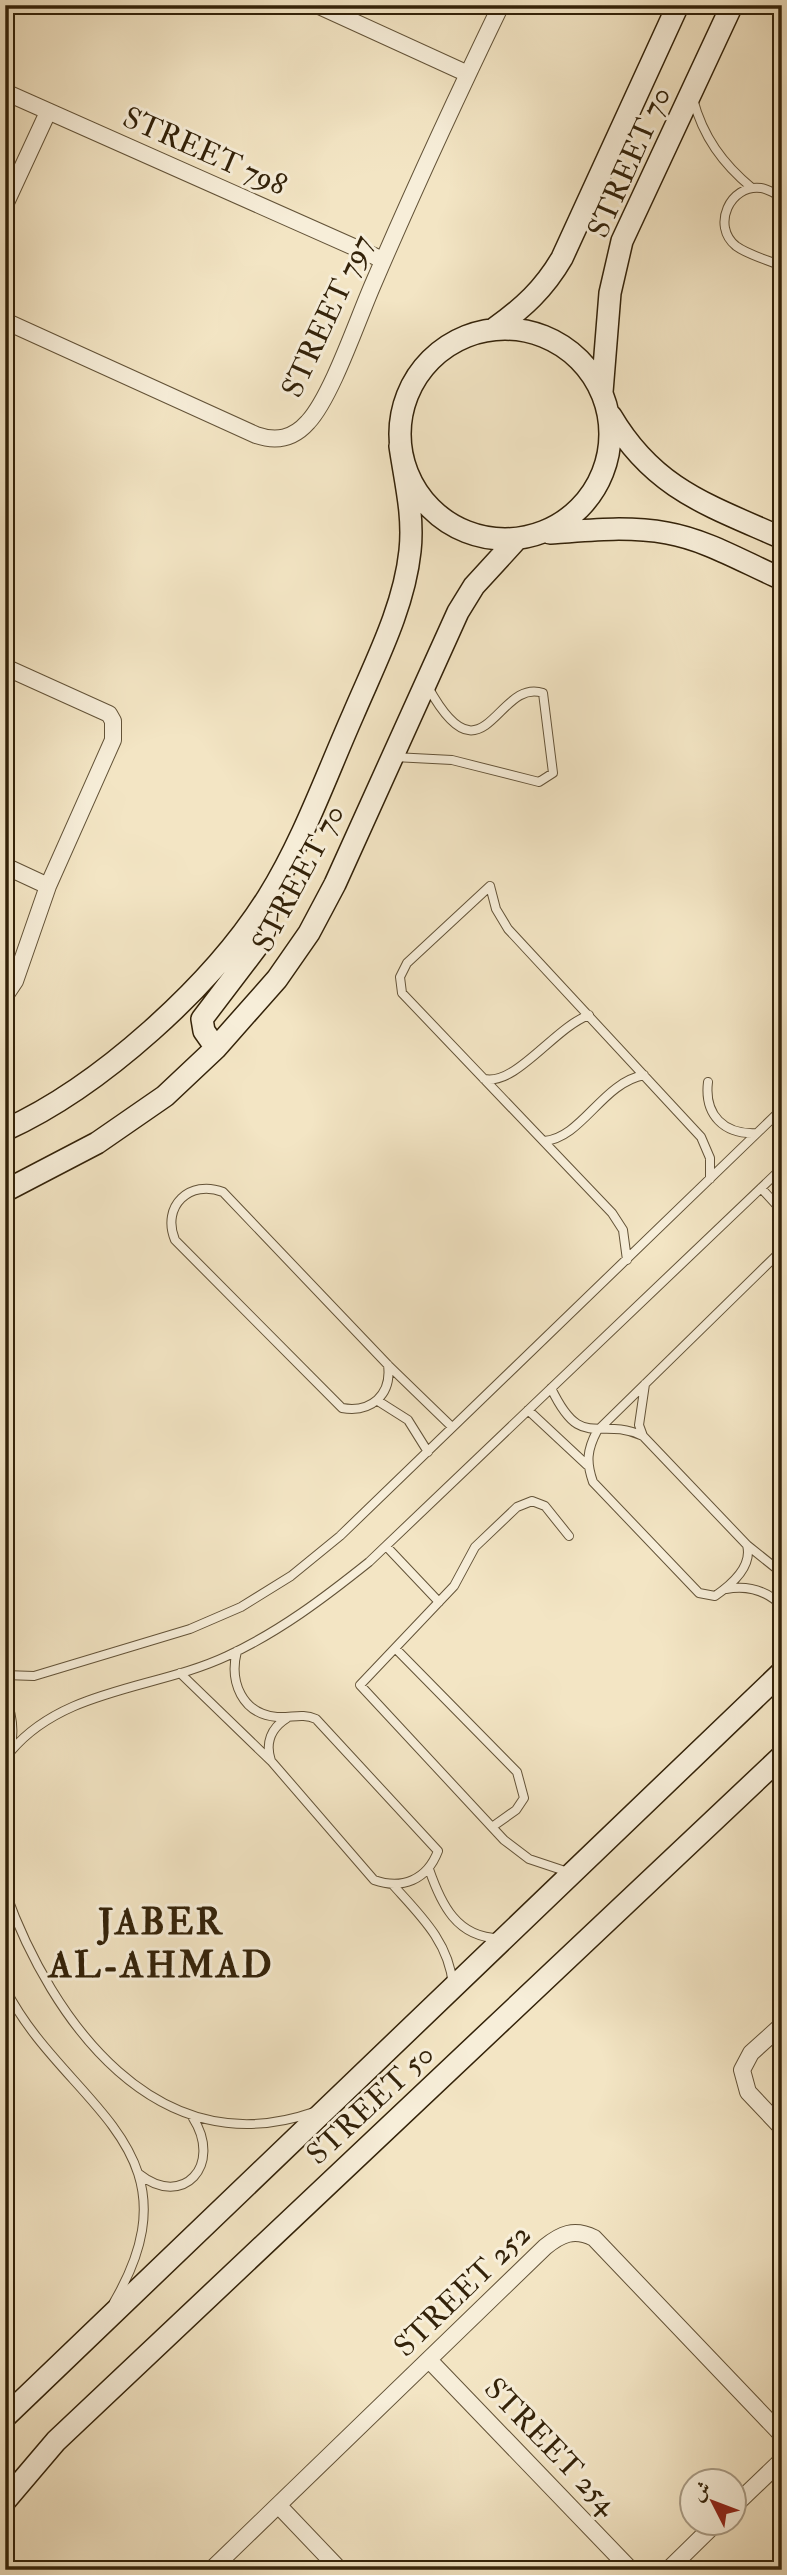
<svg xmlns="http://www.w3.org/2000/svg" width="787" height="2575" viewBox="0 0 787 2575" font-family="'IM FELL Double Pica',Amiri,serif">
	<rect width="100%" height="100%" fill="#f3e5c4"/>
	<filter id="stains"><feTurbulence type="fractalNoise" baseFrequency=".00286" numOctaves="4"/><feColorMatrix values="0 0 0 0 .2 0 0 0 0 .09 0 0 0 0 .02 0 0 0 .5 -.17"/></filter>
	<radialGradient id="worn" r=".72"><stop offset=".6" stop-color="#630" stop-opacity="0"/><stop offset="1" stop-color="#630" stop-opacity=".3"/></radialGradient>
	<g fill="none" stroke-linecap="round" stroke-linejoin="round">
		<defs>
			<path id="lane" d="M 693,99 C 703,137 723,164 752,188
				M 782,197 C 775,194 768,189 761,188 C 730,184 711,226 736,246 C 748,255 768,260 782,266
				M 394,757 L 452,760 L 539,782 L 553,773 L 543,693 C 497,677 484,789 428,687
				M 490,886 L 407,963 L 400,977 L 402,993 L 612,1213 L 623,1230 L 627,1260
				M 490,886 L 496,909 L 508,929 L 701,1137 L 710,1158 L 710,1179
				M 484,1079 C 516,1086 554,1028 589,1015
				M 708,1082 C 704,1115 724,1135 757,1133
				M 544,1141 C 582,1138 602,1083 644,1075
				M 761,1188 L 782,1211
				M 388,1365 C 392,1395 371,1413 342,1408 L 175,1240 C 161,1206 190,1179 223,1192 L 388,1365 L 452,1427
				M 551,1388 C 582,1453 597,1415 643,1436 L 747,1545 L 782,1573
				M 378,1401 L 408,1420 L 428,1452
				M 528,1410 L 587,1465
				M 643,1436 L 639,1425 L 645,1384
				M 569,1536 L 545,1506 L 532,1501 L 517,1507 L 475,1547 L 454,1586 L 360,1685 L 504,1840 L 529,1859 L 571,1873
				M 747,1545 C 753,1567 731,1585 715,1596 L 699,1593 L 593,1482 C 586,1462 587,1450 597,1431 L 782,1250
				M 386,1546 L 439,1602
				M 726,1589 C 747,1585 766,1590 782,1606
				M 395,1648 L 517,1772 L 524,1798 L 516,1810 L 492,1827
				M 180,1673 L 272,1762 L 374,1880 C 402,1890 427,1880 438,1851 L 316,1719 C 302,1713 292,1718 277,1717 C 242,1714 229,1682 237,1651
				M 5,1675 L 34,1676 L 190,1629 L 241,1607 L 291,1576 L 340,1536 L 782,1109
				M 5,1697 C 15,1720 15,1742 5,1765
				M 11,1751 C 64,1688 157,1689 227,1656 C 279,1632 324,1598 369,1562 L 782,1168
				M 271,1761 C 265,1743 271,1728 287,1718
				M 429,1869 C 441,1904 457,1938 499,1938
				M 393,1885 C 420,1915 449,1942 453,1985
				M 5,1891 C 52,2022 157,2167 314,2112
				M 5,1988 C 64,2105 205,2146 114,2302
				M 139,2174 C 183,2209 223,2165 193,2118"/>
			<path id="street" d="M 317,5 L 468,74
				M 5,92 L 383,260
				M 5,205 L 48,112
				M 5,321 L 256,435 C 276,442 293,439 308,422 C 332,396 358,318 374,282 C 414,189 457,96 501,5
				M 5,667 L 109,714 L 113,721 L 113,740 L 48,886 L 15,981 L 5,996
				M 5,866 L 48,886
				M 782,2025 L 751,2053 L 742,2070 L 748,2092 L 782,2128
				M 430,2361 L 631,2570
				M 279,2506 L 340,2570
				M 734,2506 L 782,2460
				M 211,2570 L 545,2247 C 561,2234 574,2228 594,2238 L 782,2435
				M 668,2570 L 717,2522"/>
			<path id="secondary" d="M 495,328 C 523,308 544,289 562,258 L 678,5
				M400 434a105 105 0 1 1 210 0a105 105 0 1 1-210 0Z
				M 602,392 L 610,293 L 622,241 L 732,5
				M 611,416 C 654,489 708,505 782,538
				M 550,533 C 589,530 628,526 667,533 C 707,540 745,563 782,579
				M 216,1048 L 204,1031 L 202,1019 L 259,944 L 265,929 L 268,898
				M 5,1130 C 100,1087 213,985 268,897 C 303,841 326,776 353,715 C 375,663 404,608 410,551 C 414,515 405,481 400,446
				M 5,1191 L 97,1143 L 165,1096 L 216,1048 L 277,979 L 309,933 L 335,884 L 458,612 L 474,586 L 517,539
				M 5,2417 L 782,1672
				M 5,2501 L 56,2441 L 782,1756"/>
		</defs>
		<use href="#lane" stroke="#635338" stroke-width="10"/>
		<use href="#street" stroke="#635338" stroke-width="18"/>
		<use href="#secondary" stroke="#332209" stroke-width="24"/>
		<use href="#lane" stroke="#f7eed9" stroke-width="8"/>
		<use href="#street" stroke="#f7eed9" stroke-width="16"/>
		<use href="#secondary" stroke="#f7eed9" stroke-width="21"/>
	</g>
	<g text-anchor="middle" stroke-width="6" stroke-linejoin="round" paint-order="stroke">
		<g font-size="30" fill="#332209" stroke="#f7eed9">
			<text transform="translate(205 151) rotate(24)" y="10">STREET 798</text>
			<text transform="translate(629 162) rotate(-66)" y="10">STREET 70</text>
			<text transform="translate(327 316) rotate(-65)" y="10">STREET 797</text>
			<text transform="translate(298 878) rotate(-62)" y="10">STREET 70</text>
			<text transform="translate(370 2104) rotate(-43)" y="10">STREET 50</text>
			<text transform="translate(462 2290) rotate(-44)" y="10">STREET 252</text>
			<text transform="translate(551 2446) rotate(46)" y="10">STREET 254</text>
		</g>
		<g font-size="37" font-weight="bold" letter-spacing="2" fill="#332209" stroke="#f7eed9">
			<text x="161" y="1934">JABER<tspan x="161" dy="43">AL-AHMAD</tspan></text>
		</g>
	</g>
	<rect width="787" height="2575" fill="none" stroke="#f3e5c4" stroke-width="28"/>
	<rect x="7" y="7" width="773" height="2561" fill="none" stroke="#332209" stroke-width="3.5"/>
	<rect x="14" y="14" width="759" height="2547" fill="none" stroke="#332209" stroke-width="2"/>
	<g transform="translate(713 2502) rotate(312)"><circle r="33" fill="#f7eed9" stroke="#a99c86" stroke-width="2"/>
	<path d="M0-5L12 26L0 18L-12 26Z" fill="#8f2418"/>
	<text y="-10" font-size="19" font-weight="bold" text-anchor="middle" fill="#332209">ش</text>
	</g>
	<rect width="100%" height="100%" filter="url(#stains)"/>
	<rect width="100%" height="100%" fill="url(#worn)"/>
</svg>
